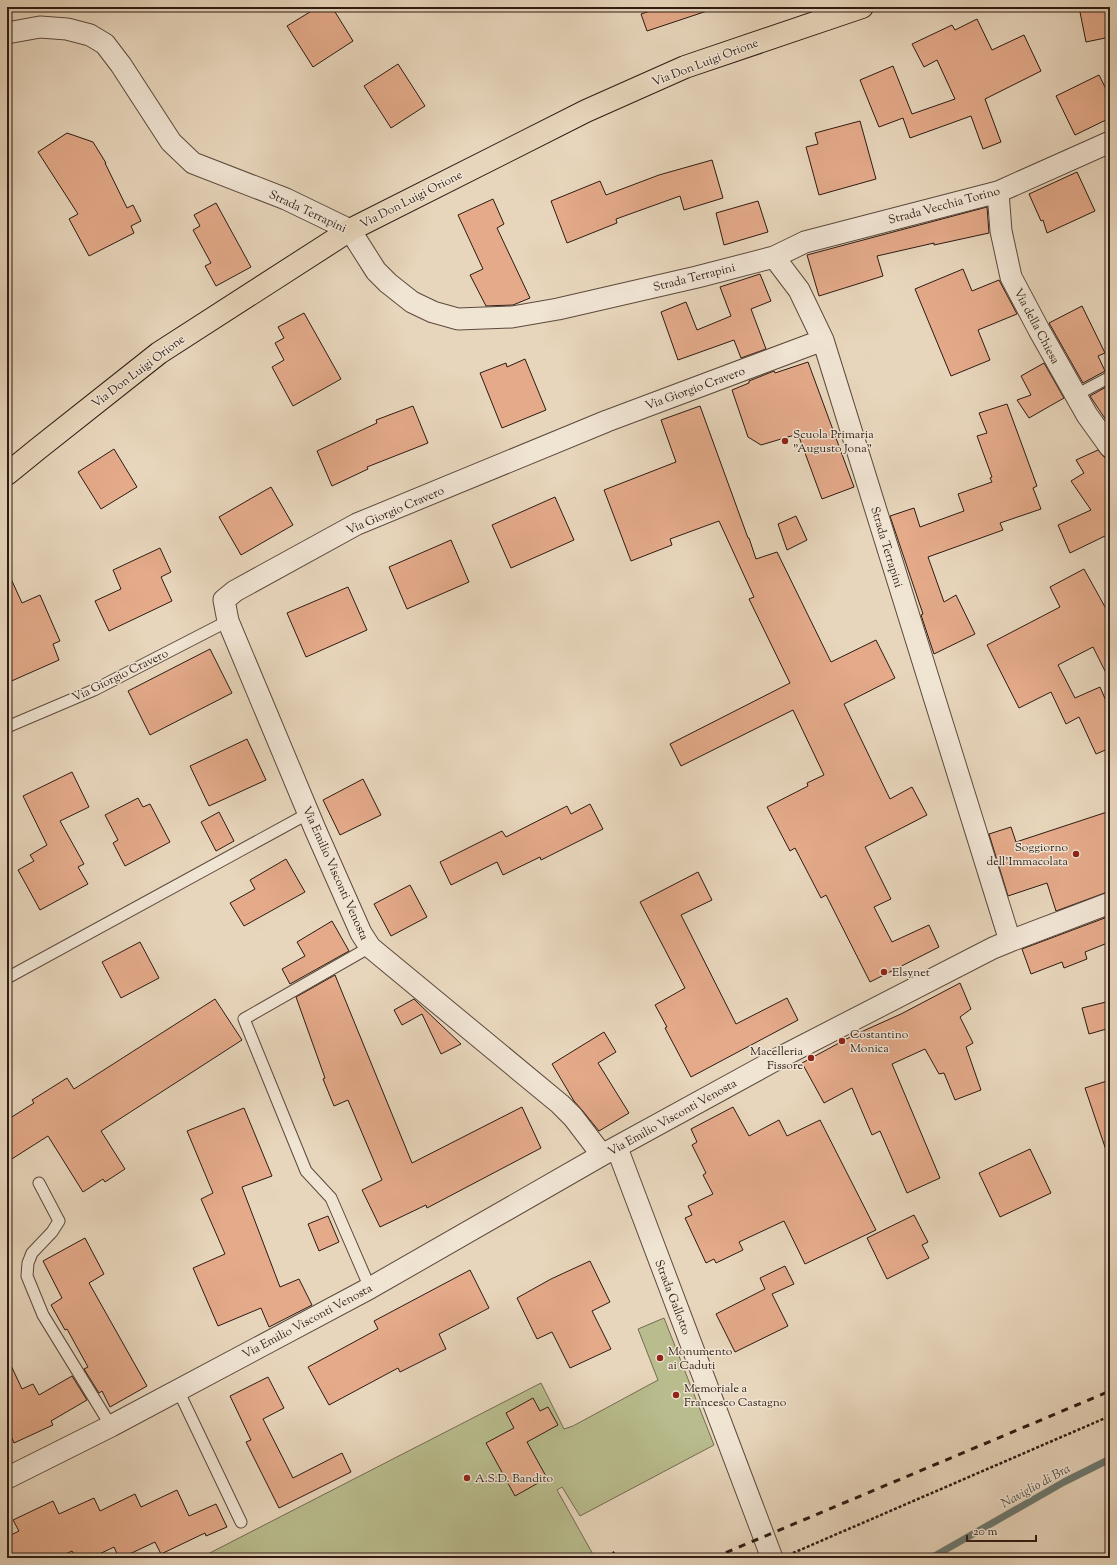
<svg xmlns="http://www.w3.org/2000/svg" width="1117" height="1565" viewBox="0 0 1117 1565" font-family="'Sorts Mill Goudy',serif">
	<rect width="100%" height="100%" fill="#e8d6bc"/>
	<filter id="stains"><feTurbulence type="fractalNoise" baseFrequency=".005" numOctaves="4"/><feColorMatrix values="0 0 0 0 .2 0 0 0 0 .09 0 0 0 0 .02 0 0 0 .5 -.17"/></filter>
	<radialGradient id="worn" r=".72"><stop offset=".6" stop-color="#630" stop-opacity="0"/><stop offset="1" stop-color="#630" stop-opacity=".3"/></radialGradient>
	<path fill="#b9bd8e" stroke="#736c50" d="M 664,1318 L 714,1445 L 580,1516 L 562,1487 L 557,1490 L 595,1558 L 200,1558 L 541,1383 L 564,1429 L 573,1426 L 658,1380 L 638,1329 Z"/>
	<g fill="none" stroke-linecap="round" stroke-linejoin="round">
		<path stroke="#6d7a72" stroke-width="7" d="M 931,1558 L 1064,1482 L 1110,1459"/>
	</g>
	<path fill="#e4aa8a" stroke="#2d1b13" d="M 318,7 L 332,7 L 353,41 L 313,67 L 287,26 Z
		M 661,7 L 709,7 L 710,10 L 647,31 L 641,14 Z
		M 1079,7 L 1110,7 L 1110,37 L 1086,42 Z
		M 977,19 L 992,50 L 1024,35 L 1041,71 L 985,99 L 1001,142 L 983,149 L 971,116 L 910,138 L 903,118 L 879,127 L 860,80 L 893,66 L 912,114 L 955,99 L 937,60 L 924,67 L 912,44 L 952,25 L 955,30 Z
		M 398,64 L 425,106 L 391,128 L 364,86 Z
		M 1099,75 L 1110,97 L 1110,118 L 1075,135 L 1056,96 Z
		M 860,121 L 876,179 L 819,195 L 806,147 L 818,144 L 815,133 Z
		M 67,133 L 93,142 L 106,163 L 105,163 L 127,208 L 133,205 L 141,221 L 131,226 L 134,233 L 89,256 L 69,219 L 78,214 L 38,152 Z
		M 712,160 L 723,198 L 684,210 L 680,196 L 616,219 L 617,223 L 567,243 L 551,201 L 600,181 L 606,195 L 659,175 Z
		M 1077,172 L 1095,211 L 1047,233 L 1043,220 L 1041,221 L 1029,194 Z
		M 493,199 L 504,224 L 497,228 L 530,298 L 513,305 L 486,306 L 470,275 L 483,269 L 458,215 Z
		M 758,201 L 768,232 L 724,245 L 716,213 Z
		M 216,203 L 251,267 L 216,286 L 205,266 L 211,263 L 193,230 L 200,226 L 194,215 Z
		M 987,207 L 989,233 L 934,245 L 934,243 L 877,256 L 883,276 L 819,296 L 807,255 Z
		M 963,269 L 972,291 L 999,280 L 1017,314 L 978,330 L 990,360 L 951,376 L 915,289 Z
		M 760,274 L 771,301 L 751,309 L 766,349 L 741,358 L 734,340 L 678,360 L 661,312 L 686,302 L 697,330 L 731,316 L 720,287 Z
		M 1082,306 L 1105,353 L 1098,356 L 1105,371 L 1083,383 L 1049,323 Z
		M 304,313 L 341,379 L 293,406 L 272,367 L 284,360 L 275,343 L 284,338 L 278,327 Z
		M 525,359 L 546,410 L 502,428 L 480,373 L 506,363 L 507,367 Z
		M 808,362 L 854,487 L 822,499 L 798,434 L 761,445 L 748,437 L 732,390 L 749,383 L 749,381 L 774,371 L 775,373 Z
		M 1044,363 L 1064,398 L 1029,418 L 1017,400 L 1031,395 L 1021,376 Z
		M 1106,387 L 1110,393 L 1110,426 L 1090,396 Z
		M 1007,404 L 1037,486 L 1033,488 L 1041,509 L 1000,523 L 1003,530 L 928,557 L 944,602 L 956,595 L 975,634 L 934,654 L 921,615 L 923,614 L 890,516 L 914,508 L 920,527 L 964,511 L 958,494 L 992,482 L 990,478 L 992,477 L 977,436 L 987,433 L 979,413 Z
		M 413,406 L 428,443 L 367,467 L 368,469 L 332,486 L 317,451 L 377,423 L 376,420 Z
		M 700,406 L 748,538 L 749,538 L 756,559 L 777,552 L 831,662 L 876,640 L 895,678 L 844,704 L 890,799 L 912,787 L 927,815 L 865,847 L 891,899 L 874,907 L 892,942 L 929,925 L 939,947 L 870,982 L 826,895 L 821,898 L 795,848 L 790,851 L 767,807 L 808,786 L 807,783 L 824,775 L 793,710 L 681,766 L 670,744 L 790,683 L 749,599 L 754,597 L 719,521 L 670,539 L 672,545 L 631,561 L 604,490 L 676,462 L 661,420 Z
		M 114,449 L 137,487 L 101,509 L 78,472 Z
		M 1098,450 L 1105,458 L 1110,459 L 1110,540 L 1107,535 L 1070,553 L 1058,525 L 1091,510 L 1071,481 L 1084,473 L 1076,460 Z
		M 271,487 L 293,525 L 241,555 L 219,517 Z
		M 555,497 L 574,540 L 511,568 L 492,525 Z
		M 796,516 L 807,540 L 787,550 L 778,524 Z
		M 451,540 L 469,582 L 407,609 L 389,567 Z
		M 160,548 L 171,572 L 161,577 L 172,601 L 109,631 L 95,601 L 121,589 L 113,570 Z
		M 1084,569 L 1110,616 L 1110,681 L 1093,647 L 1058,665 L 1075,698 L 1100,687 L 1110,710 L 1110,748 L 1096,754 L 1079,717 L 1066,724 L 1051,692 L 1019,708 L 987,645 L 1060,607 L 1050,587 Z
		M 7,570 L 22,603 L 40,595 L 60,641 L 53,644 L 59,660 L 7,683 Z
		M 348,587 L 367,630 L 306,657 L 287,613 Z
		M 210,649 L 232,693 L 150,735 L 128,691 Z
		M 247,739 L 266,780 L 209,806 L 190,766 Z
		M 72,772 L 89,807 L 60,821 L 84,864 L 78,867 L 88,884 L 40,910 L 18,870 L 34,861 L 30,855 L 47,845 L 23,796 Z
		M 363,779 L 381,815 L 340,835 L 323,800 Z
		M 138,798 L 143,807 L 150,804 L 170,842 L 125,866 L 113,843 L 118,840 L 105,815 Z
		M 590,804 L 603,829 L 541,860 L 540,857 L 503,875 L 497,862 L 451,885 L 440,862 L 502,831 L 506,837 L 567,806 L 571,814 Z
		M 1110,811 L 1110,891 L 1056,911 L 1047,883 L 1008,896 L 989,834 L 1011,827 L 1016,842 Z
		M 219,812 L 234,841 L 216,851 L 201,822 Z
		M 286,859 L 305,892 L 244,926 L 230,903 L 255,889 L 250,880 Z
		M 698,872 L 712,900 L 681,915 L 736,1024 L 787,998 L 798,1020 L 691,1077 L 665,1028 L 667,1027 L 655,1005 L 685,988 L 640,902 Z
		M 410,885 L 427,917 L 391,936 L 374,904 Z
		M 1110,916 L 1110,942 L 1085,952 L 1087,959 L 1064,968 L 1062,962 L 1031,974 L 1022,949 Z
		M 332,921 L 349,951 L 290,984 L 282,969 L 305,956 L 297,942 Z
		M 140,942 L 159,978 L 121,998 L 102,962 Z
		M 335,975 L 412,1163 L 522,1107 L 541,1148 L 427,1208 L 426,1205 L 380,1227 L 362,1190 L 382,1180 L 348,1100 L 334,1106 L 323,1079 L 325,1078 L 296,997 Z
		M 960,983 L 971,1009 L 960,1017 L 973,1043 L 966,1047 L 981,1090 L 955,1100 L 944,1073 L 939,1074 L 925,1049 L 892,1064 L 940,1178 L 907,1193 L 880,1131 L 872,1135 L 852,1088 L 824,1103 L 802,1063 L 852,1036 L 901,1014 Z
		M 215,999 L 242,1040 L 101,1131 L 125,1169 L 105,1182 L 103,1179 L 83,1192 L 48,1136 L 7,1162 L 7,1120 L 34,1103 L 32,1100 L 67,1078 L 74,1089 Z
		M 414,999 L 418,1003 L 461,1044 L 441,1054 L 422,1014 L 402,1025 L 394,1010 Z
		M 1110,1001 L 1110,1028 L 1089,1034 L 1082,1008 Z
		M 604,1032 L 616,1052 L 598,1063 L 629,1113 L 599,1131 L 582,1110 L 574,1101 L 552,1064 Z
		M 1110,1080 L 1110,1153 L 1107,1153 L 1085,1088 Z
		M 733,1107 L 749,1136 L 779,1120 L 787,1136 L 820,1120 L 876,1230 L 805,1264 L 784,1221 L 739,1242 L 743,1250 L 716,1263 L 714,1259 L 706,1263 L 685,1218 L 692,1215 L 688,1206 L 713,1194 L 703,1175 L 706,1173 L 692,1145 L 697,1142 L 691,1129 Z
		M 244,1108 L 272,1176 L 242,1187 L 280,1287 L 299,1279 L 312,1305 L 269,1327 L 261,1308 L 218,1326 L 193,1268 L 225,1254 L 201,1199 L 213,1193 L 187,1131 Z
		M 1030,1149 L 1051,1193 L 1000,1217 L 979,1173 Z
		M 914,1215 L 928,1242 L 922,1245 L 929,1258 L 887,1279 L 867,1238 Z
		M 328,1216 L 339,1242 L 319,1251 L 308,1224 Z
		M 85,1238 L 104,1274 L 89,1283 L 147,1386 L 110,1407 L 102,1391 L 99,1393 L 84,1369 L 88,1367 L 67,1329 L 65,1330 L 51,1305 L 62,1298 L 43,1261 Z
		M 590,1261 L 610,1302 L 592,1311 L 611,1349 L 570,1368 L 552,1332 L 537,1339 L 517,1298 L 551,1279 Z
		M 785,1266 L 794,1284 L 772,1294 L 788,1326 L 735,1352 L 716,1314 L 765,1289 L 760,1278 Z
		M 470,1270 L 489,1308 L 439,1334 L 446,1349 L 400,1372 L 398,1368 L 329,1405 L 308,1367 L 378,1329 L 374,1321 Z
		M 7,1357 L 22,1389 L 33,1384 L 39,1395 L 72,1376 L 87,1400 L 51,1421 L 53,1425 L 14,1443 L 7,1427 Z
		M 268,1377 L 284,1408 L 263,1419 L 293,1478 L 342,1453 L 351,1472 L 279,1508 L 246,1442 L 251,1440 L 230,1396 Z
		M 533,1398 L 540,1411 L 548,1407 L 558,1425 L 527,1442 L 547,1478 L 515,1496 L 486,1443 L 514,1428 L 506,1413 Z
		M 177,1490 L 189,1516 L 216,1504 L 227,1527 L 206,1536 L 205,1533 L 161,1554 L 155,1542 L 121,1558 L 119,1558 L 114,1547 L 91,1558 L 76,1558 L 72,1551 L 57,1558 L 7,1558 L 7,1537 L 19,1531 L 13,1520 L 53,1501 L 59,1514 L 94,1498 L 100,1511 L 135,1494 L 141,1507 Z"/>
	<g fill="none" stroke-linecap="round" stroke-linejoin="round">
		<defs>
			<path id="service" d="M 1076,395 L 1110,377
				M 7,727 L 94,690 L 228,621
				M 7,978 L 309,813
				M 39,1183 L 59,1221 L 52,1232 L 32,1253 L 28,1263 L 27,1276 L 43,1315 L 111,1426
				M 370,1288 L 331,1198 L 306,1171 L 244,1019 L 370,947
				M 178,1390 L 241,1522"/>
			<path id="minor" d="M 7,33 L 40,27 L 67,29 L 90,35 L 105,44 L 121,65 L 171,142 L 193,163 L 286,199 L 350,230 L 376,271 L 388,283 L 412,302 L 433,312 L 458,319 L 512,317 L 558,309 L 697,277 L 774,257 L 805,242 L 998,192 L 1110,142
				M 998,192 L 1001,231 L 1011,277 L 1039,330 L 1087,415 L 1110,447
				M 774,257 L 799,290 L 823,340 L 1010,941
				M 617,1148 L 772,1558
				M 602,1155 L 573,1117 L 560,1104 L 370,947 L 361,933 L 315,829 L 228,621 L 224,600 L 235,591 L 357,524 L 607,421 L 823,340
				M 7,1478 L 111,1426 L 370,1288 L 602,1155 L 781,1057 L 993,948 L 1010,941 L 1110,903"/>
			<path id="primary" d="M 7,474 L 39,448 L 159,353 L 350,230 L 586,111 L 685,67 L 862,7"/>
		</defs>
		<use href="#service" stroke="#5c4a3d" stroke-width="13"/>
		<use href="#minor" stroke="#5c4a3d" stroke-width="23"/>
		<use href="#primary" stroke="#2d1b13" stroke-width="24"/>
		<path stroke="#2d1b13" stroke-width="2.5" stroke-dasharray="3 2" stroke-linecap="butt" d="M 793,1553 L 1110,1416
			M 609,1558 L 615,1551"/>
		<use href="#service" stroke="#f0e4d3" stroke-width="11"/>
		<use href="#minor" stroke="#f0e4d3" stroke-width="21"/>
		<use href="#primary" stroke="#e8d6bc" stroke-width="22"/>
		<path stroke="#2d1b13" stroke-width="3" stroke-dasharray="7 7" stroke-linecap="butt" d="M 713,1558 L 1110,1391"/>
	</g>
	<g fill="#8f2418" stroke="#f0e4d3" stroke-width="1.5">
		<circle cx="785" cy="441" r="4"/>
		<circle cx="1076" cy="854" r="4"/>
		<circle cx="884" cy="972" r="4"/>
		<circle cx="842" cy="1041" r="4"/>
		<circle cx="811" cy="1058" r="4"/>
		<circle cx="660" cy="1358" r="4"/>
		<circle cx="676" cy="1395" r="4"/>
		<circle cx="467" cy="1478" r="4"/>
	</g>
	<g text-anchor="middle" stroke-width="3" stroke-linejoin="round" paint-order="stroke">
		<g font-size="12" fill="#2d1b13" stroke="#f0e4d3">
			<text transform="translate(705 62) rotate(-21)" y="4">Via Don Luigi Orione</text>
			<text transform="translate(411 199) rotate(-27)" y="4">Via Don Luigi Orione</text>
			<text transform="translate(944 205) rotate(-15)" y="4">Strada Vecchia Torino</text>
			<text transform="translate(308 211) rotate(25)" y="4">Strada Terrapini</text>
			<text transform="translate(694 277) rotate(-14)" y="4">Strada Terrapini</text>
			<text transform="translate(1037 326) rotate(62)" y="4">Via della Chiesa</text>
			<text transform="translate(138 371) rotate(-37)" y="4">Via Don Luigi Orione</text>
			<text transform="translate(695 388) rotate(-20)" y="4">Via Giorgio Cravero</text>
			<text transform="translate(395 510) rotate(-23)" y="4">Via Giorgio Cravero</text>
			<text transform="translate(887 547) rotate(73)" y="4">Strada Terrapini</text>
			<text transform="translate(120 675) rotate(-26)" y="4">Via Giorgio Cravero</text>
			<text transform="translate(336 873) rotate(66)" y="4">Via Emilio Visconti Venosta</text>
			<text transform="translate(672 1117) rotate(-29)" y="4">Via Emilio Visconti Venosta</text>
			<text transform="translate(673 1297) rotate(69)" y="4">Strada Gallotto</text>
			<text transform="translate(307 1321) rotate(-28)" y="4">Via Emilio Visconti Venosta</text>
		</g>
		<g font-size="12" fill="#2d1b13" stroke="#f0e4d3" text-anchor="start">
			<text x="793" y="438">Scuola Primaria<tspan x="793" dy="14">"Augusto Jona"</tspan></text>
			<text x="1068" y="851" text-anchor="end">Soggiorno<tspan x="1068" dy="14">dell'Immacolata</tspan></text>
			<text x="892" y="976">Elsynet</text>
			<text x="850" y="1038">Costantino<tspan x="850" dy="14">Monica</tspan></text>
			<text x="803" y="1055" text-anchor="end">Macelleria<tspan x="803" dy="14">Fissore</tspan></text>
			<text x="668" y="1355">Monumento<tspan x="668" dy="14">ai Caduti</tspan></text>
			<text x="684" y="1392">Memoriale a<tspan x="684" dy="14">Francesco Castagno</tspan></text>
			<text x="475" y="1482">A.S.D. Bandito</text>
		</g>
		<g font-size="13" font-style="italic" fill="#4d4a42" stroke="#f0e4d3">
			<text transform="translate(1035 1485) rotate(-29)" y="5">Naviglio di Bra</text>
		</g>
	</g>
	<rect width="1117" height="1565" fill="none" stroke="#e8d6bc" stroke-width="24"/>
	<rect x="8" y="8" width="1101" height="1549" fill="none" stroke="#2d1b13" stroke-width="2"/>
	<rect x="12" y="12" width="1093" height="1541" fill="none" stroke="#2d1b13"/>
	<path d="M967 1535v6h69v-6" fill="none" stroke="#2d1b13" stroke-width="2"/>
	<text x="973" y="1535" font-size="12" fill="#2d1b13" stroke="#f0e4d3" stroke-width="3" paint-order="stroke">20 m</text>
	<rect width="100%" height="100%" filter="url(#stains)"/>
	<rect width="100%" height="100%" fill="url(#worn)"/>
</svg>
